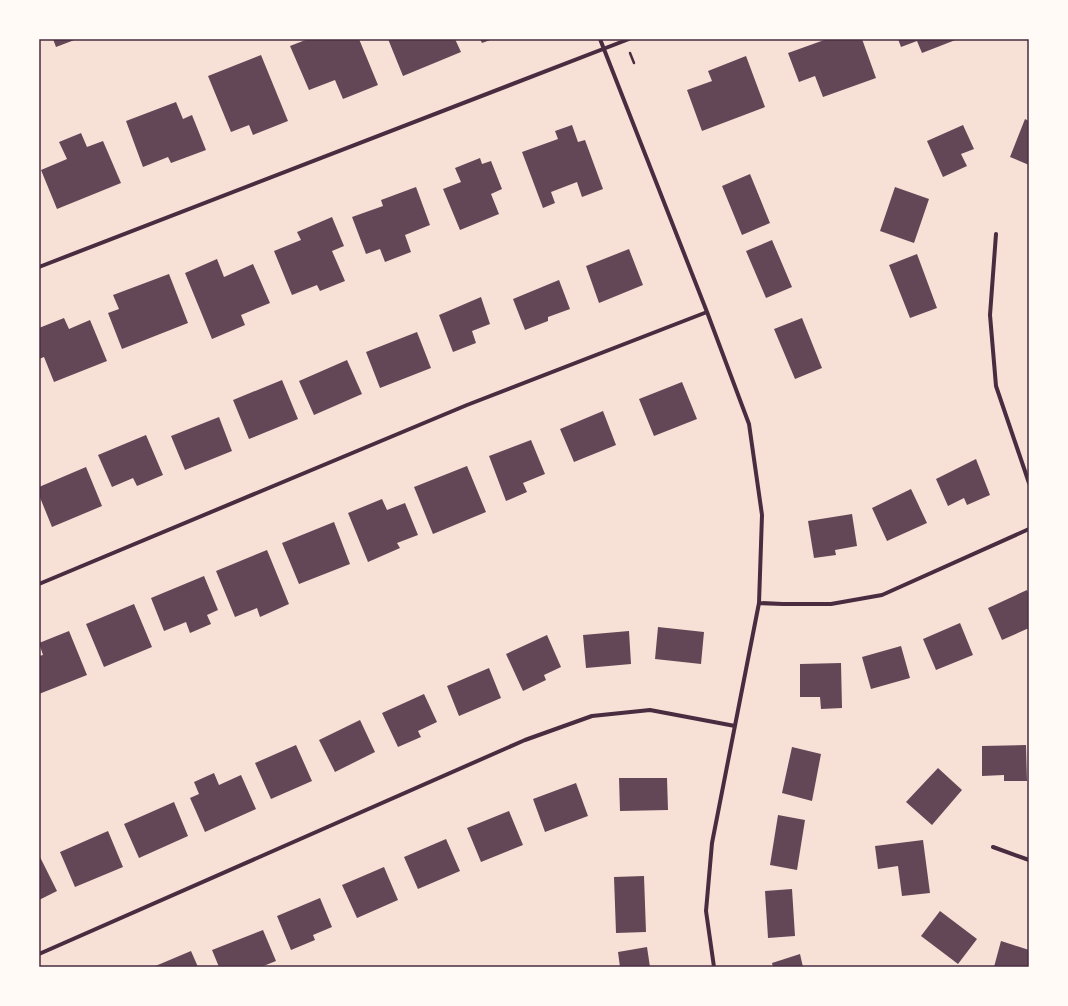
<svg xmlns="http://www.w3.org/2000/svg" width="1068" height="1006" viewBox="0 0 1068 1006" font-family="'IBM Plex Sans',sans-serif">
	<rect width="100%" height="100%" fill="#f7e1d7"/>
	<path fill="#644757" d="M 53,39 L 77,39 L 56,47 Z
		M 308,39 L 359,39 L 378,85 L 343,99 L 335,80 L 309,90 L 290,46 Z
		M 388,39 L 455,39 L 461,52 L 403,76 Z
		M 480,39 L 493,39 L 482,43 Z
		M 827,39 L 862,39 L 876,78 L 823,97 L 815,76 L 799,82 L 788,53 Z
		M 898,39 L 958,39 L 922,53 L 917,41 L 901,47 Z
		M 261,55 L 288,121 L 253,135 L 249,125 L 231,132 L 208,76 Z
		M 746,56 L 765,107 L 702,131 L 687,90 L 712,81 L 708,71 Z
		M 176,102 L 183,119 L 192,115 L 206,150 L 171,163 L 168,157 L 143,167 L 126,121 Z
		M 1025,119 L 1029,121 L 1029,165 L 1010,157 Z
		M 572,125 L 578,142 L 585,140 L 603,189 L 582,197 L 577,182 L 551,192 L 555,203 L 543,208 L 522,152 L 558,139 L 555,131 Z
		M 963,125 L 974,149 L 961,154 L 967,166 L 943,177 L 927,141 Z
		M 81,133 L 87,147 L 103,141 L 121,183 L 57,209 L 41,170 L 67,159 L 59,142 Z
		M 480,158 L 482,164 L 491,161 L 502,189 L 491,194 L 499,214 L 460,230 L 443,189 L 461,182 L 455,168 Z
		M 750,174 L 770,223 L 742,235 L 722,186 Z
		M 416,187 L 430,225 L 405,235 L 411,252 L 385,262 L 380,249 L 366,254 L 352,217 L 383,206 L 381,200 Z
		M 895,187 L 929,199 L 914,243 L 880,231 Z
		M 332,217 L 344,246 L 332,251 L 345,281 L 320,291 L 317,285 L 292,295 L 274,251 L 301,240 L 297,232 Z
		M 772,240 L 792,287 L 766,298 L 746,251 Z
		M 629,249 L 643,285 L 599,303 L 586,266 Z
		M 917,254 L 937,308 L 910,318 L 889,265 Z
		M 217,259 L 224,277 L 253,264 L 270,303 L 241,315 L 245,325 L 212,339 L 185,273 Z
		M 169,274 L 188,323 L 122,349 L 108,313 L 119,309 L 113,295 Z
		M 559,280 L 570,309 L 548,317 L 548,321 L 525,330 L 513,299 Z
		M 481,297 L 490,324 L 472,331 L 476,343 L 453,352 L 439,315 Z
		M 64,318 L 69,329 L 90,320 L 107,361 L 54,382 L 44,357 L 39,359 L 39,328 Z
		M 802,318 L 822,368 L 795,379 L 774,329 Z
		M 417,332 L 431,368 L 380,388 L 366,352 Z
		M 347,360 L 362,394 L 314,415 L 299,381 Z
		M 282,380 L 298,419 L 249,439 L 233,400 Z
		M 682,382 L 697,419 L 654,436 L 639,399 Z
		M 603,411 L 616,445 L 574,462 L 560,429 Z
		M 219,417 L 232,451 L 185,470 L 171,436 Z
		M 146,435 L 163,475 L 137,486 L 133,478 L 112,487 L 98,455 Z
		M 531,440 L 545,474 L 523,483 L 527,492 L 506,501 L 489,456 Z
		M 976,459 L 990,495 L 967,505 L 964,498 L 948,506 L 936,479 Z
		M 467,466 L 486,512 L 433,534 L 414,487 Z
		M 86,467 L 102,506 L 52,527 L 39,495 L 39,487 Z
		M 911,489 L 927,523 L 887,541 L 872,508 Z
		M 382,499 L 387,510 L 405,503 L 418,535 L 397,543 L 400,548 L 368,562 L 348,513 Z
		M 852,514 L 857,546 L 835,550 L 836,555 L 814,558 L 808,521 Z
		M 334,522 L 350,564 L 299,584 L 282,543 Z
		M 267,550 L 289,604 L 260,617 L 257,608 L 235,617 L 216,571 Z
		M 204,576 L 218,610 L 207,615 L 211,624 L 190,633 L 186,622 L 164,631 L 151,598 Z
		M 1027,590 L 1029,596 L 1029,628 L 1002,640 L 988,608 Z
		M 134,604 L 152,647 L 104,667 L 86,624 Z
		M 960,623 L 973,655 L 936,670 L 923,639 Z
		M 658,627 L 704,632 L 701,664 L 655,659 Z
		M 69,631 L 87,675 L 39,694 L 39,656 L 43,655 L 39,643 Z
		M 629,631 L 631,664 L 586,668 L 583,635 Z
		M 547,635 L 561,667 L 544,675 L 546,680 L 523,691 L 506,654 Z
		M 901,646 L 910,678 L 871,689 L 862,657 Z
		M 841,663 L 842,708 L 821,709 L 820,697 L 800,697 L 800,664 Z
		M 489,668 L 501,698 L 459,716 L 447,686 Z
		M 424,694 L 437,722 L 418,731 L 421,737 L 398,747 L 382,713 Z
		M 360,720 L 375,752 L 335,772 L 319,740 Z
		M 296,745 L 312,781 L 271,799 L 255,763 Z
		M 1026,745 L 1027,781 L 1004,781 L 1004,775 L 982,776 L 982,746 Z
		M 792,747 L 821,754 L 812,801 L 782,793 Z
		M 938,768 L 962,790 L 932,825 L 906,802 Z
		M 214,773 L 219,785 L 241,775 L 256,809 L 205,832 L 190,798 L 199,794 L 194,782 Z
		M 619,778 L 667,778 L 668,810 L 620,811 Z
		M 576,783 L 588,816 L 545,832 L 533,799 Z
		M 174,802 L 188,836 L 139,858 L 124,824 Z
		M 509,811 L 523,845 L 481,862 L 467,828 Z
		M 778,815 L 805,820 L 797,870 L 770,865 Z
		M 108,831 L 123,867 L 75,887 L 60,852 Z
		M 446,839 L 460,871 L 418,889 L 404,857 Z
		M 923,840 L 930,893 L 902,896 L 898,866 L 878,869 L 875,846 Z
		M 39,855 L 57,891 L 39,900 Z
		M 384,867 L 398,900 L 357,918 L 342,885 Z
		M 644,876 L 646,932 L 616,933 L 614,877 Z
		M 792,889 L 795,936 L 768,938 L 765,891 Z
		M 320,898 L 332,927 L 313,935 L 315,940 L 291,950 L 277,916 Z
		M 940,911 L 977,939 L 958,964 L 921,936 Z
		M 263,930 L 276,961 L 261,967 L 219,967 L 212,950 Z
		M 1001,941 L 1029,950 L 1029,967 L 994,967 Z
		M 647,947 L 650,967 L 620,967 L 618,952 Z
		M 191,951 L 198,967 L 153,967 Z
		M 800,954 L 803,967 L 773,967 L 772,963 Z"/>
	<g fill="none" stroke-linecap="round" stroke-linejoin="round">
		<path stroke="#4a2c40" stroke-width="2.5" d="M 630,53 L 634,63"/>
		<path stroke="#4a2c40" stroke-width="4" d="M 600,39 L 707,312 L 749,424 L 762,515 L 759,603 L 712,843 L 706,911 L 714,967
			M 996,234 L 990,315 L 996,386 L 1029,483
			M 39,267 L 629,39
			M 39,584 L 467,405 L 707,312
			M 759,603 L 783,604 L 831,604 L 882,595 L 1029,529
			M 993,847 L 1029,860
			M 39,954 L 525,740 L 592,716 L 650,710 L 735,726"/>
	</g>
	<rect width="1068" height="1006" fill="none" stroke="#fffaf5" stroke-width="80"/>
	<rect x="40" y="40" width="988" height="926" fill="none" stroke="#4a2c40" stroke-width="1.5"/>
</svg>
